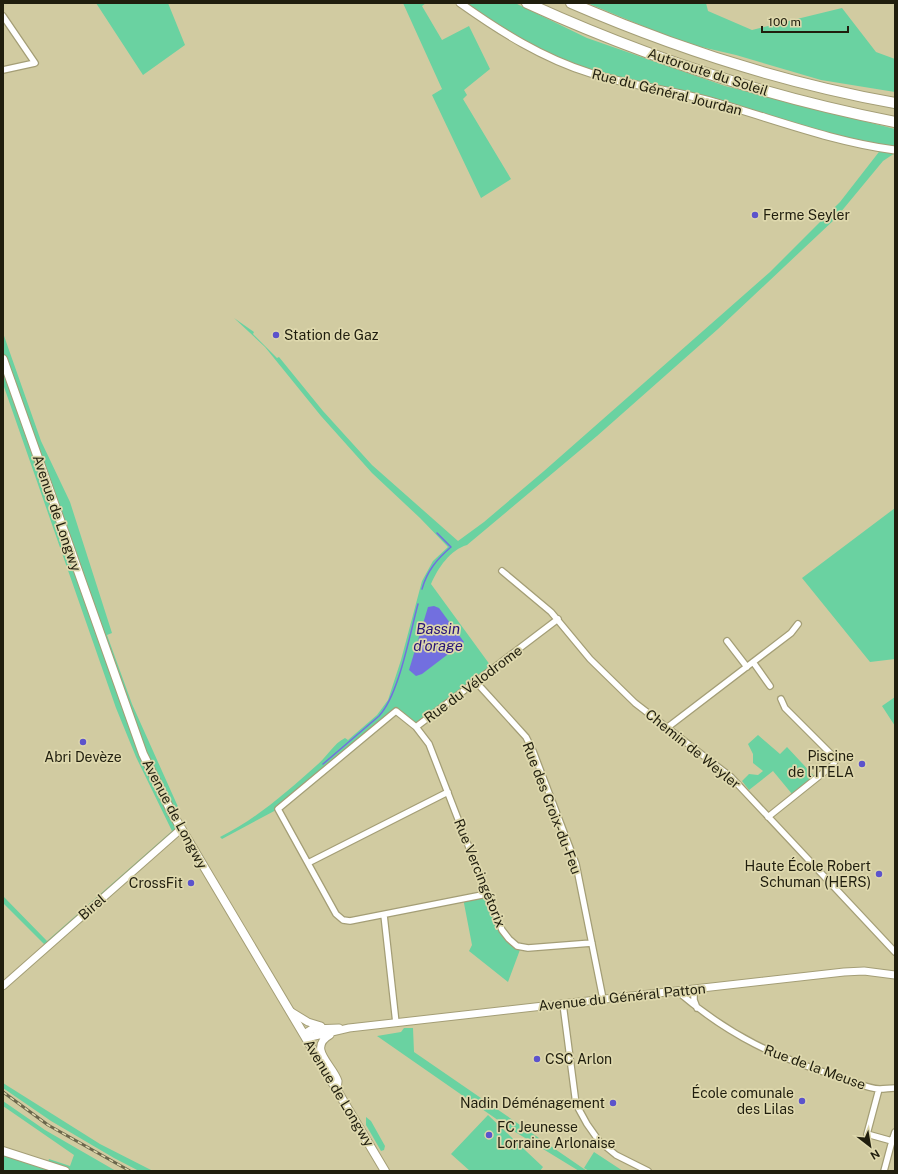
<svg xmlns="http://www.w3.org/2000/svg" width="898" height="1174" viewBox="0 0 898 1174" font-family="'Public Sans',sans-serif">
	<rect width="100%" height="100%" fill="#d1cba1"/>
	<path fill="#6ad2a1" d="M 96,3 L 168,3 L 185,45 L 143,75 Z
		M 403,3 L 426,3 L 422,6 L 442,40 L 469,26 L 490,69 L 464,90 L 467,95 L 463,99 L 511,179 L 481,198 L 432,95 L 442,89 Z
		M 460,3 L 515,3 L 587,38 L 725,86 L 895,129 L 895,153 L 883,161 L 835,219 L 718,329 L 597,436 L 467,545 C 450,550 438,568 431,584 L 493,669 L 416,727 L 396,711 L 278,809 L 222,839 L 220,837 C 256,819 287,792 317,765 C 327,757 333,744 345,738 L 348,740 L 377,715 L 388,700 L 401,660 L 422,581 L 433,561 L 448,547 L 420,518 L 372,473 L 321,416 L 265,347 L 234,318 L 254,332 L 253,334 L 277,358 L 279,357 L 323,411 L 372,465 L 458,541 L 484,522 L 544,471 L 770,272 L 840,202 L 882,148 L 566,65 Z
		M 587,3 L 706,3 L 708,11 L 752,30 L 842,8 L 876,52 L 895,59 L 895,92 L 821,80 L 736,55 L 684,43 Z
		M 3,333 L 41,441 L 70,502 L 112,633 L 107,635 L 132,704 L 179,809 L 172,814 L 181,829 L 145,860 L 146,865 L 3,991 L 3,983 L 45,945 L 3,903 L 3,896 L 47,941 L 172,831 L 136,757 L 116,708 L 3,384 Z
		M 895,508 L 895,659 L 870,662 L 802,578 Z
		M 895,697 L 895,726 L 882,706 Z
		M 758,735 L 780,754 L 787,747 L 814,776 L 792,794 L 773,771 L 749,790 L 742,781 L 749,774 L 758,775 L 763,771 L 753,763 L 753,754 L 748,744 Z
		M 487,894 L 502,930 L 521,947 L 508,982 L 469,951 L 472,945 L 463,898 Z
		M 404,1028 L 413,1028 L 414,1052 L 587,1171 L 579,1171 L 512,1130 L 377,1036 L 401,1032 Z
		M 3,1083 L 100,1144 L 153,1171 L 139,1171 L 114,1158 L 51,1121 L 3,1088 Z
		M 3,1101 L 45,1130 L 116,1171 L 3,1171 L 3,1151 L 47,1165 L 49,1159 L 70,1166 L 74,1155 L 3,1106 Z
		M 488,1115 L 543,1167 L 540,1171 L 470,1171 L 451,1154 Z
		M 366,1117 L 371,1121 L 385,1146 L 384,1150 L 381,1151 L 366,1125 Z
		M 594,1152 L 623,1171 L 589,1171 L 584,1168 Z"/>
	<path fill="#726fdf" d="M 434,606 L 439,608 L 464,642 L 422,674 L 416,676 L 409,670 L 428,607 Z"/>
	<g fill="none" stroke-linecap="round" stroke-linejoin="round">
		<path stroke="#726fdf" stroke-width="1.5" d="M 422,589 C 427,571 437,559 451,547 L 437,533
			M 323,764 L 379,716 C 399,695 410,633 418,604"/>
		<defs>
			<path id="street" d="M 3,16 L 35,63 L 3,70
				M 502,571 L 551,612 L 590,659 L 635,703 L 731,777 L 895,952
				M 727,641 L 747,667
				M 753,662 L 770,686
				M 476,682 L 526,737 L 533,751 L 576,864 L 603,999
				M 416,727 L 429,744 L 487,894 L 502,930 L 509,939 L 517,946 L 528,948 L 592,943
				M 668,727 L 791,633 L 798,624
				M 768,817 L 833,765 L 835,761 L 832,755 L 785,708 L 781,699
				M 308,863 L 448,792
				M 487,894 L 350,921 L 343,920 L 336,914 L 278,809 L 396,711 L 416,727 L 558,619
				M 384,915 L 396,1023
				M 694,989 L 694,1000 L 697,1008
				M 677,991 C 731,1037 775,1057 842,1078 C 853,1081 868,1089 880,1089 C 885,1089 890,1088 895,1088
				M 563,1004 L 576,1104 L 587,1124 L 599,1141 L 616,1155 L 648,1171
				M 879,1089 L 867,1134 L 892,1141 L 895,1132
				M 884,1171 L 892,1141"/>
			<path id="secondary" d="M 460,3 C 501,32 542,58 590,73 C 631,86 673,90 714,102 C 774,119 833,142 895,150
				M 3,986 L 181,829
				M 290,1011 L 308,1022 L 321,1026
				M 304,1034 L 312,1029 L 339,1028
				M 330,1035 C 307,1048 333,1065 338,1081 C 338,1083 337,1087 337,1090
				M 306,1038 L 349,1028 L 844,972 L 864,971 L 895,975"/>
			<path id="primary" d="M 3,359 L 143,754 L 172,813 L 385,1171
				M 3,1151 L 65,1171"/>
			<path id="highway" d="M 527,3 C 645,57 767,97 895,122
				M 571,3 C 675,48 783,83 895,103"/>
		</defs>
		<use href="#street" stroke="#a49e76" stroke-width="8"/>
		<use href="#secondary" stroke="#a49e76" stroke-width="9"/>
		<use href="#primary" stroke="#a49e76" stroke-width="10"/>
		<use href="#highway" stroke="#a49e76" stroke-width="12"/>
		<use href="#street" stroke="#fff" stroke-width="5.5"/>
		<use href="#secondary" stroke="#fff" stroke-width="7"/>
		<use href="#primary" stroke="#fff" stroke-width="8"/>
		<use href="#highway" stroke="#fff" stroke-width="10"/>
		<defs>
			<path id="rail" d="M 3,1092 L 48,1125 L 130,1171"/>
		</defs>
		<use href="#rail" stroke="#6b674c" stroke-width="3"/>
		<use href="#rail" stroke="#ded8ad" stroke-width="1.5" stroke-dasharray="4.5" stroke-linecap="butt"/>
	</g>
	<g fill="#5c53cc" stroke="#ded8ad" stroke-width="1.5">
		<circle cx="755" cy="215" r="4"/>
		<circle cx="276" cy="335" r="4"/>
		<circle cx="83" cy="742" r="4"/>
		<circle cx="862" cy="764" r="4"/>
		<circle cx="879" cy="874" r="4"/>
		<circle cx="191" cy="883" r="4"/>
		<circle cx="537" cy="1059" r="4"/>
		<circle cx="802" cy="1101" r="4"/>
		<circle cx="613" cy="1103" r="4"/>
		<circle cx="489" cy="1135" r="4"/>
	</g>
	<g text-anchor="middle" stroke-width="3.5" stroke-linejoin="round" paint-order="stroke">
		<g font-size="14" fill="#201e0e" stroke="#ded8ad">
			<text transform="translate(708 72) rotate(18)" y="5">Autoroute du Soleil</text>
			<text transform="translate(667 92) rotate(14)" y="5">Rue du Général Jourdan</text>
			<text transform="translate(57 513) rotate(71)" y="5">Avenue de Longwy</text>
			<text transform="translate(473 684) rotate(-37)" y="5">Rue du Vélodrome</text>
			<text transform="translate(693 749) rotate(39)" y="5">Chemin de Weyler</text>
			<text transform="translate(552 808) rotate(69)" y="5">Rue des Croix-du-Feu</text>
			<text transform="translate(175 814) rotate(62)" y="5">Avenue de Longwy</text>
			<text transform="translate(480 873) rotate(68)" y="5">Rue Vercingétorix</text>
			<text transform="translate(92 907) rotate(-41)" y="5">Birel</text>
			<text transform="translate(622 997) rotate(-6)" y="5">Avenue du Général Patton</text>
			<text transform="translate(815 1067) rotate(20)" y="5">Rue de la Meuse</text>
			<text transform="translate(339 1093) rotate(59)" y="5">Avenue de Longwy</text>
		</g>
		<g font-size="14" fill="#201e0e" stroke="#ded8ad" text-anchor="end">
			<text x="763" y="220" text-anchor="start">Ferme Seyler</text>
			<text x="284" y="340" text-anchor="start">Station de Gaz</text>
			<text x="854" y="761">Piscine<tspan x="854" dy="16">de l'ITELA</tspan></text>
			<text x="83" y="762" text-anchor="middle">Abri Devèze</text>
			<text x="871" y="871">Haute École Robert<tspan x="871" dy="16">Schuman (HERS)</tspan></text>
			<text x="183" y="888">CrossFit</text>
			<text x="545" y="1064" text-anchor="start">CSC Arlon</text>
			<text x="794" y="1098">École comunale<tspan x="794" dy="16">des Lilas</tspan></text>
			<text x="605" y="1108">Nadin Déménagement</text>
			<text x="497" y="1132" text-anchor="start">FC Jeunesse<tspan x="497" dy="16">Lorraine Arlonaise</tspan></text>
		</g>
		<g font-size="15" font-style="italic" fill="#281378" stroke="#ded8ad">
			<text x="438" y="634">Bassin<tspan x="438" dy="17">d'orage</tspan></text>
		</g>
	</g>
	<rect width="898" height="1174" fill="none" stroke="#201e0e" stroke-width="8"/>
	<g transform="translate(870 1146) rotate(149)" stroke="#ded8ad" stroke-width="3" paint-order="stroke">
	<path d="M0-3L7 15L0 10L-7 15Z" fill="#201e0e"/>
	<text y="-6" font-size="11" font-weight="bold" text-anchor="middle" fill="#201e0e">N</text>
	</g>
	<path d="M762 26v6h86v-6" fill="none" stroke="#201e0e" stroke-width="2"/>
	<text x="768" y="26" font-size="12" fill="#201e0e" stroke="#ded8ad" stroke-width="3" paint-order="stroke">100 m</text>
</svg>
